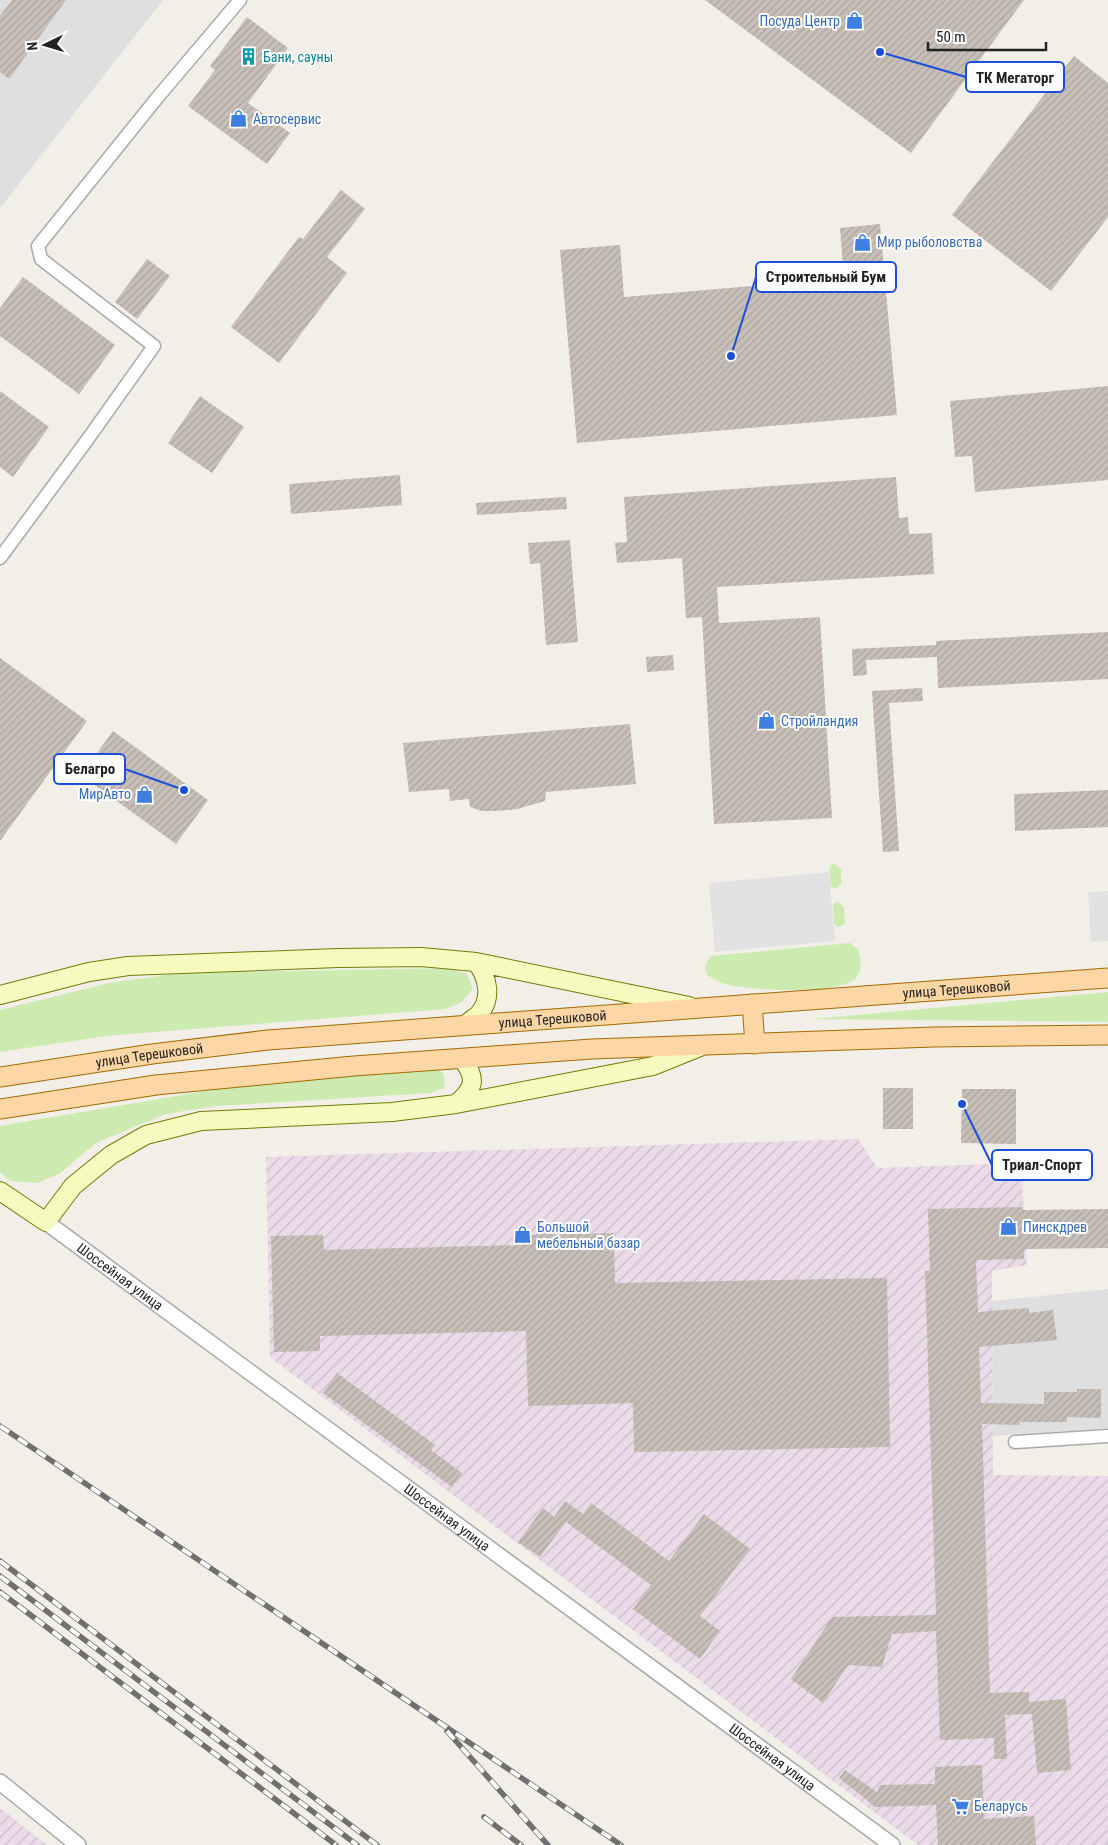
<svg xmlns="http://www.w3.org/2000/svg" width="1108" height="1845" viewBox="0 0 1108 1845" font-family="'Roboto Condensed',sans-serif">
	<defs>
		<pattern id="industrial-furrows" width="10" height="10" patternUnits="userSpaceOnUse" patternTransform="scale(1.25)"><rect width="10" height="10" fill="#ebdbe8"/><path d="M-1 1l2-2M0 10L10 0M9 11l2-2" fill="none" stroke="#c9bcc7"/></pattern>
		<pattern id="building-hatch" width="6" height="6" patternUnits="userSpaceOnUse" patternTransform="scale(1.25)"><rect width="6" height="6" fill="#c7bfb8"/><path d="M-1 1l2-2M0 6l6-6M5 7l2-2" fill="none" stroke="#aba49e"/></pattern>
	</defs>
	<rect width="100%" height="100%" fill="#f2efe9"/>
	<path fill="#e0dfdf" d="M 0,0 L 163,0 L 0,208 Z
		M 1108,1289 L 1108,1428 L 993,1436 L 992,1301 Z"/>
	<path fill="url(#industrial-furrows)" d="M 858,1139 L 877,1168 L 1021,1163 L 1027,1265 L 992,1271 L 993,1475 L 1108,1476 L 1108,1845 L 918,1845 L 270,1357 L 266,1157 Z
		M 0,1808 L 47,1845 L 0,1845 Z"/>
	<path fill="#cdebb0" d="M 835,864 L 841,869 L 841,885 L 837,888 L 833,888 L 831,886 L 829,870 L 831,865 Z
		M 838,902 L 844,907 L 845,923 L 841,926 L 837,927 L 834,924 L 833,908 L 834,903 Z
		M 850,943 L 858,949 C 860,958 863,967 858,975 C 847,997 747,990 725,984 C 719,982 713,978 707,975 L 705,965 L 711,956 Z
		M 448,968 L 467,974 L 473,989 L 462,1002 L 446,1009 L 106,1036 L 0,1052 L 0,1010 L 109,983 L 181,973 Z
		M 1108,992 L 1108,1022 L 812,1019 Z
		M 433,1069 L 442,1072 L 445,1079 L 444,1088 L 431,1093 L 217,1106 L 166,1114 L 96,1143 L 59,1174 L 37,1183 L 10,1181 L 0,1172 L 0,1126 L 229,1087 Z"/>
	<path fill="#e2e2e2" d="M 829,872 L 835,941 L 715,952 L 709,883 Z
		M 1108,891 L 1108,941 L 1091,942 L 1088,892 Z"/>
	<path fill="url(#building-hatch)" d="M 12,0 L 66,0 L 9,79 L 0,72 L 0,16 Z
		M 705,0 L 1024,0 L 911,153 Z
		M 247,17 L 288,48 L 248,103 L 290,133 L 267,164 L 188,106 L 215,70 L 210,66 Z
		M 1074,56 L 1108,83 L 1108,217 L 1051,291 L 952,215 Z
		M 341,190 L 365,209 L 327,257 L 347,273 L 279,363 L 231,327 L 299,237 L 303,239 Z
		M 880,224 L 897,415 L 577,443 L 560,250 L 620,245 L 624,297 L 844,278 L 840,228 Z
		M 147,259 L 170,276 L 137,319 L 115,302 Z
		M 23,277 L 115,345 L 79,394 L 0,336 L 0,308 Z
		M 1108,386 L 1108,480 L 975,492 L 972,456 L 955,457 L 950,401 Z
		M 0,391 L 49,427 L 13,477 L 0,467 Z
		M 200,396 L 244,427 L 212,473 L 168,443 Z
		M 400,475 L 402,505 L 291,514 L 289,484 Z
		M 896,477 L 899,518 L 908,517 L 909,534 L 932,533 L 934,574 L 717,587 L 719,623 L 820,617 L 832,818 L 714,824 L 702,617 L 686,618 L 682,558 L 617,563 L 615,543 L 627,542 L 624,497 Z
		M 566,497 L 567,509 L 477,515 L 476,503 Z
		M 570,540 L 578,642 L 546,645 L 540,563 L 530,564 L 528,543 Z
		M 1108,632 L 1108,679 L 938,688 L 937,657 L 866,660 L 867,675 L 853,676 L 852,649 L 936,645 L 936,641 Z
		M 673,655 L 674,670 L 647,672 L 646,657 Z
		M 0,658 L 87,721 L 0,841 Z
		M 922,688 L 923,701 L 889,703 L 899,851 L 883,852 L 872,691 Z
		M 630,724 L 636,784 L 546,792 L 545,801 L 517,809 L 497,811 L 481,811 L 470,807 L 469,799 L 450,801 L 449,789 L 409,792 L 403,743 Z
		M 113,731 L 208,800 L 176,844 L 81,775 Z
		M 1108,790 L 1108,827 L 1015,831 L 1014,794 Z
		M 883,1088 L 913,1088 L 913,1129 L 883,1129 Z
		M 962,1089 L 1016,1089 L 1016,1144 L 961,1143 Z
		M 1023,1207 L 1023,1210 L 1108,1209 L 1108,1248 L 1024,1249 L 1024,1259 L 976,1260 L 978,1312 L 1029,1308 L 1029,1313 L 1053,1310 L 1057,1340 L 979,1347 L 981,1403 L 1044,1404 L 1044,1392 L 1077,1392 L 1077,1389 L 1101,1389 L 1101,1418 L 1067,1417 L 1067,1422 L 1020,1422 L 1020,1425 L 982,1424 L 990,1693 L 1029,1692 L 1029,1702 L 1066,1699 L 1071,1770 L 1037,1773 L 1032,1714 L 1005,1715 L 1007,1759 L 994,1759 L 994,1738 L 940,1740 L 936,1631 L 892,1634 L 882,1667 L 848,1665 L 823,1703 L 791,1679 L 832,1617 L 936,1615 L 925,1271 L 930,1271 L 928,1209 Z
		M 574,1224 L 574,1234 L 614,1233 L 615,1283 L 887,1278 L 890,1447 L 634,1452 L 633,1403 L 528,1406 L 526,1331 L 320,1336 L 320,1351 L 274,1352 L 271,1236 L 323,1235 L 324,1250 L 523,1245 L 523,1235 L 536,1235 L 536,1225 Z
		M 337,1373 L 435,1445 L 431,1450 L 462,1473 L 452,1487 L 323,1393 Z
		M 565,1501 L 583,1514 L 591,1503 L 669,1561 L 704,1514 L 750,1549 L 700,1616 L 720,1631 L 700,1659 L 633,1609 L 651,1585 L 566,1522 L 540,1557 L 518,1542 L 543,1508 L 554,1517 Z
		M 982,1765 L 984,1819 L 1034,1816 L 1036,1845 L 938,1845 L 936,1805 L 873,1807 L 873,1805 L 839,1778 L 845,1770 L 877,1792 L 880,1785 L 935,1784 L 935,1767 Z"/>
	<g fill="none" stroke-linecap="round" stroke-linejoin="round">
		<defs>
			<path id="minor" d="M 0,558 L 85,443 L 154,346 L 41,259 L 38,246 L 157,98 L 240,0
				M 1015,1442 L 1108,1436"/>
			<g id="tertiary">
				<path id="s1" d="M 46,1222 L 892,1845"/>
				<path d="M 0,1782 L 78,1845"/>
			</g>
			<path id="secondary" d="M 0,995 L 89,972 L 128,966 L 338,958 L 421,957 L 476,962 L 689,1006
				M 465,1025 C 469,1022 474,1018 478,1015 C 493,999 488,977 476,962
				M 456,1104 C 474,1089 478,1079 462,1059
				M 0,1191 L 46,1222 L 73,1186 L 111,1155 L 146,1135 L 201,1121 L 392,1112 L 456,1104 L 653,1066 L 700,1047"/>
			<g id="primary">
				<path d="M 752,1004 L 755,1044"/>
				<path id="s2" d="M 0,1077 L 152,1054 L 268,1040 L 1108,978"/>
				<path d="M 0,1109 L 156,1085 L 354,1066 L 592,1049 L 934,1037 L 1108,1035"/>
			</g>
		</defs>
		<use href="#minor" stroke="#a9a9a9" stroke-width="15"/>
		<use href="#tertiary" stroke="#a9a9a9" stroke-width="18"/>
		<use href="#secondary" stroke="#707d05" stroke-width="20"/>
		<use href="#primary" stroke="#a06b00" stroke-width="21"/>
		<use href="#minor" stroke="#fff" stroke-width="12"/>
		<use href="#tertiary" stroke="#fff" stroke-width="15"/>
		<use href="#secondary" stroke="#f7fabf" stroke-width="18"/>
		<use href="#primary" stroke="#fcd6a4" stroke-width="19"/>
		<defs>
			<path id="rail" d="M 0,1426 L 621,1845
				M 0,1561 L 377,1845
				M 0,1576 L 357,1845
				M 0,1592 L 336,1845
				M 447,1731 L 548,1845
				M 484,1817 L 521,1845"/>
		</defs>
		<use href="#rail" stroke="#707070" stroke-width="5.5"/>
		<use href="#rail" stroke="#fff" stroke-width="4" stroke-dasharray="11" stroke-linecap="butt"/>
	</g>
	<defs>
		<symbol id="shop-bare" viewBox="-9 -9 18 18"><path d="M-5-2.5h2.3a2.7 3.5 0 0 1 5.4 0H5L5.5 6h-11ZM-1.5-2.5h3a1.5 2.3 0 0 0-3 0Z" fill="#3f7fe0" stroke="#fff" stroke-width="2.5" paint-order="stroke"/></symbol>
		<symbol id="building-bare" viewBox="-9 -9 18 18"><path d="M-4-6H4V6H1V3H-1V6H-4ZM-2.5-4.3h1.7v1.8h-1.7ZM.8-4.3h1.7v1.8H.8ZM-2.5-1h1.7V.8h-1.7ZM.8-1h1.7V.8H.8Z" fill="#0f9aa8" stroke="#fff" stroke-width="2.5" paint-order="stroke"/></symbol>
		<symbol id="supermarket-bare" viewBox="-9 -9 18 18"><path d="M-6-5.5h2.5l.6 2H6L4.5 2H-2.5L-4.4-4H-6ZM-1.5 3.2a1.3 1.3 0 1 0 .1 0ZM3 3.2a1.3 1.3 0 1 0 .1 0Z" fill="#3f7fe0" stroke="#fff" stroke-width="2.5" paint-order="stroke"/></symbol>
	</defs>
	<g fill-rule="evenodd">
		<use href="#shop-bare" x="842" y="8" width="25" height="25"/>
		<use href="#building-bare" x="236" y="44" width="25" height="25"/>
		<use href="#shop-bare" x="226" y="106" width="25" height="25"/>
		<use href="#shop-bare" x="850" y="230" width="25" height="25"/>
		<use href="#shop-bare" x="754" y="708" width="25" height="25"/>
		<use href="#shop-bare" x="132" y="782" width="25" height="25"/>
		<use href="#shop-bare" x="996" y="1214" width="25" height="25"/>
		<use href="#shop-bare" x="510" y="1222" width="25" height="25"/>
		<use href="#supermarket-bare" x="948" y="1794" width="25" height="25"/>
	</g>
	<g text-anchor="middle" stroke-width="4" stroke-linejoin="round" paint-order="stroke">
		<g font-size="14" fill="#366cbe" stroke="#fff" text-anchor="start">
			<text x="840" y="26" text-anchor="end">Посуда Центр</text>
			<text x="253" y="124">Автосервис</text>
			<text x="877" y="247">Мир рыболовства</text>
			<text x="781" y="726">Стройландия</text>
			<text x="131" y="799" text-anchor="end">МирАвто</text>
			<text x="537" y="1232">Большой<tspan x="537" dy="16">мебельный базар</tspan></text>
			<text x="1023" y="1232">Пинскдрев</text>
			<text x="974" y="1811">Беларусь</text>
		</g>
		<g font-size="14" fill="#0d838f" stroke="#fff" text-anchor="start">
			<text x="263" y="62">Бани, сауны</text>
		</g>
		<g font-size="14" fill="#222" stroke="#fff">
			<text dy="5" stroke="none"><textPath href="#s2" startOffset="961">улица Терешковой</textPath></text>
			<text dy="5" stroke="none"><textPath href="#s2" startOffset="556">улица Терешковой</textPath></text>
			<text dy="5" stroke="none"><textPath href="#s2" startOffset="151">улица Терешковой</textPath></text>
			<text dy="5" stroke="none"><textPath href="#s1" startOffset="92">Шоссейная улица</textPath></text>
			<text dy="5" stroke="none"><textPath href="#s1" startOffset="498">Шоссейная улица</textPath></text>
			<text dy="5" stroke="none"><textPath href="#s1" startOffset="902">Шоссейная улица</textPath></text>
		</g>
	</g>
	<path fill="none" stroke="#1d4ed8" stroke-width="2" d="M880 52L966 77M731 356L756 277M184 790L125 769M962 1104L992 1165"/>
	<g fill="#1d4ed8" stroke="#fff" stroke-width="2">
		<circle cx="880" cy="52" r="5"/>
		<circle cx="731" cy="356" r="5"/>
		<circle cx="184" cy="790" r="5"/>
		<circle cx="962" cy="1104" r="5"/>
	</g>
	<g fill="#fff" stroke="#1d4ed8" stroke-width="2">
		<rect x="966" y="62" width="98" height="30" rx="5"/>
		<rect x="756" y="262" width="140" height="30" rx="5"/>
		<rect x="54" y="754" width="71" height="30" rx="5"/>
		<rect x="992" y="1150" width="100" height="30" rx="5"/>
	</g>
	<g font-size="15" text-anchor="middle" font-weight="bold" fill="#222">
		<text x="1015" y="83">ТК Мегаторг</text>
		<text x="826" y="282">Строительный Бум</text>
		<text x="90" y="774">Белагро</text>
		<text x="1042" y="1170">Триал-Спорт</text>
	</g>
	<g transform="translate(45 45) rotate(265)" stroke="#ffffff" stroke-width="4" paint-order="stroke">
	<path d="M0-4L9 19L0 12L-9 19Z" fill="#222222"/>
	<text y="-8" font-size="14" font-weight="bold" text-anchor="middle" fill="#222222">N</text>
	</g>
	<path d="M928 42v8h118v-8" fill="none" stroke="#222222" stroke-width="2.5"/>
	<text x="936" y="42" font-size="15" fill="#222222" stroke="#ffffff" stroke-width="4" paint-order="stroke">50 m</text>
</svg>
